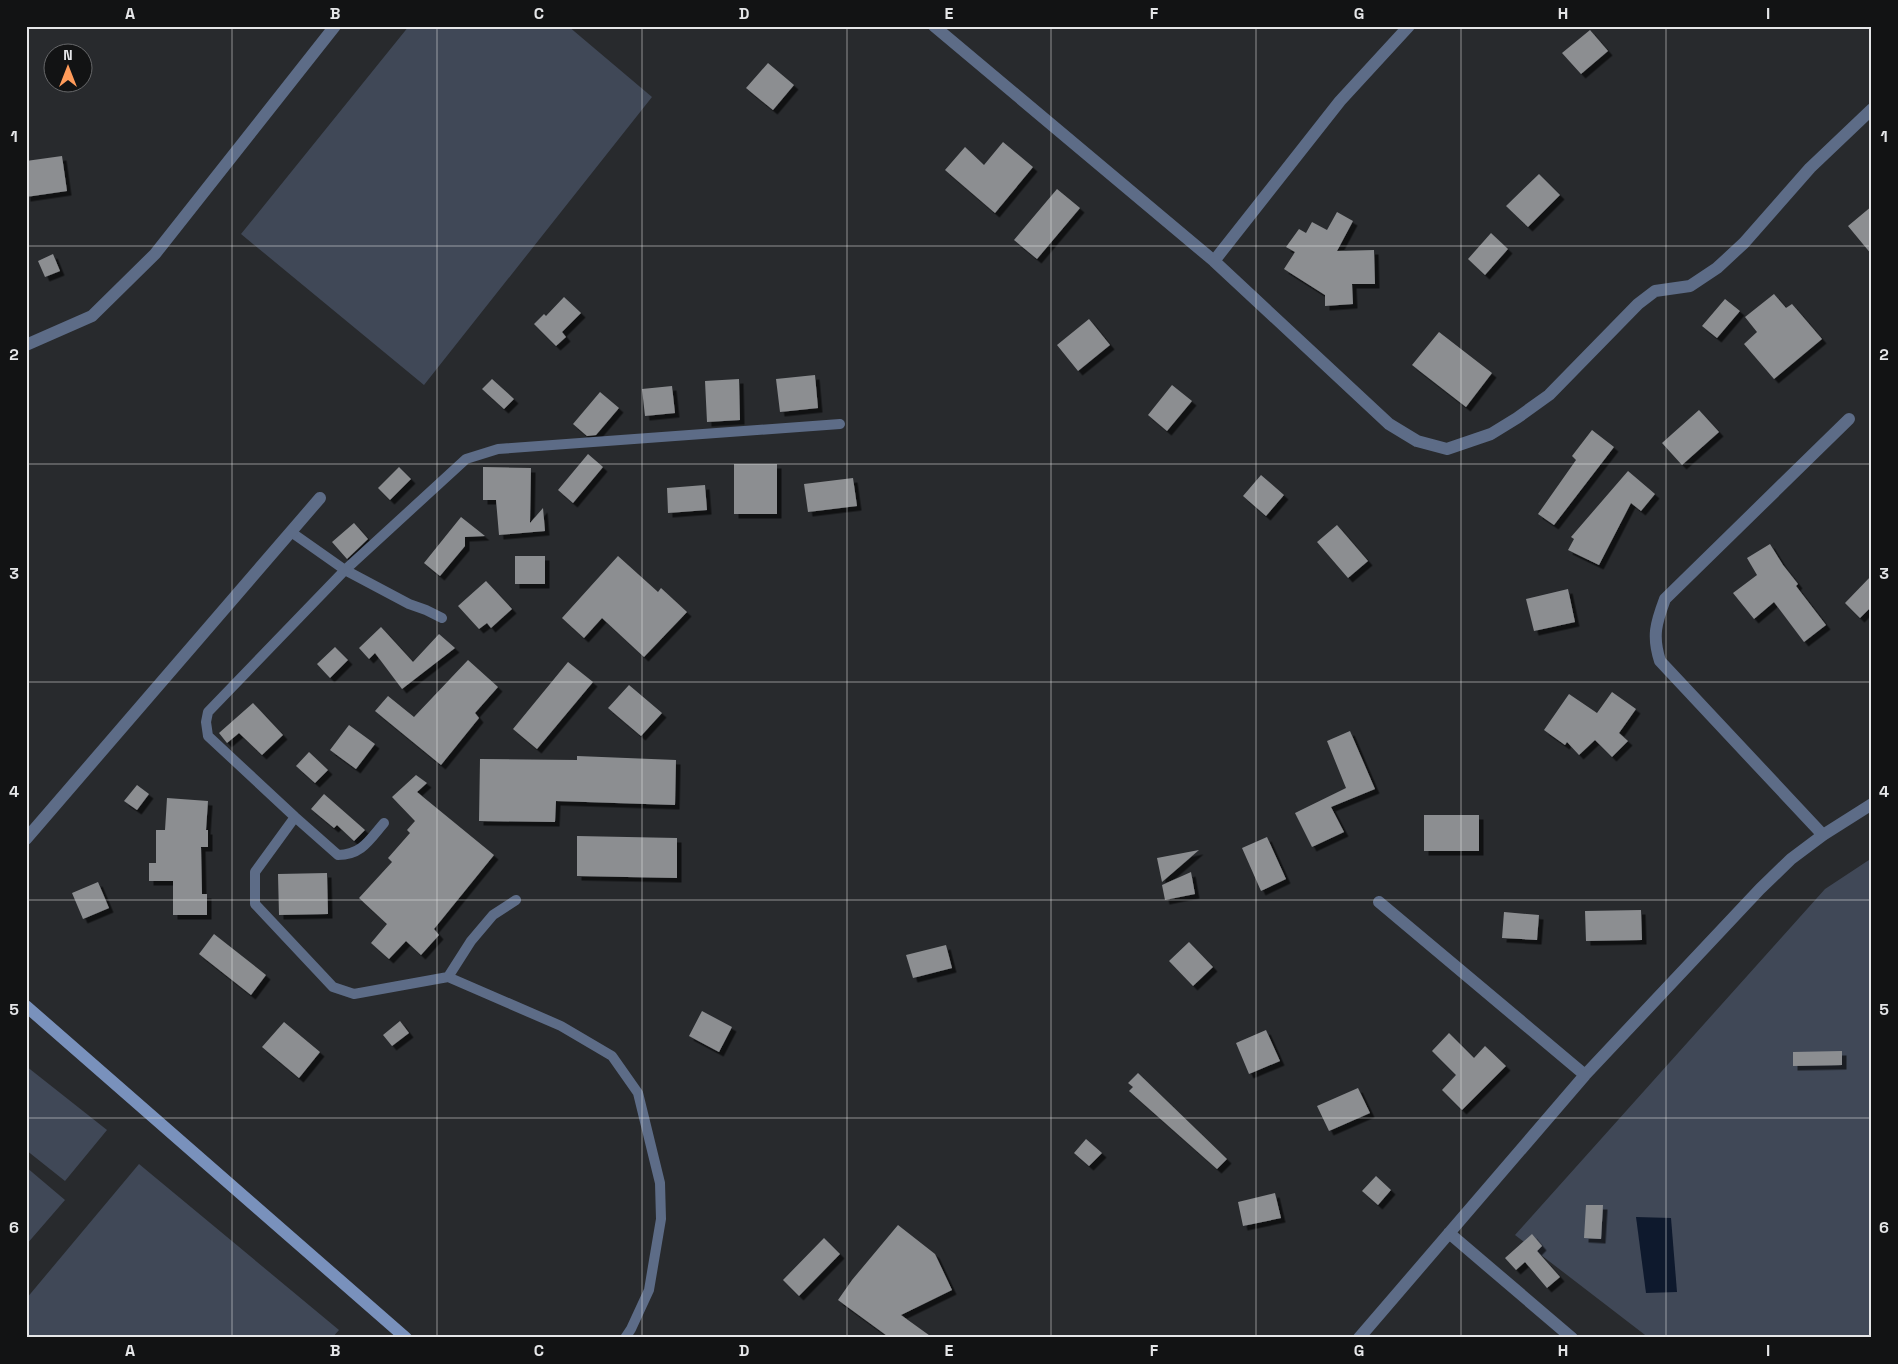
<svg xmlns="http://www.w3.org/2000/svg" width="1898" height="1364" viewBox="0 0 1898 1364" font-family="'Space Grotesk',sans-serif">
	<defs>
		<filter id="shadow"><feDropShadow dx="4.5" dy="4.5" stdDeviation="0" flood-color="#0009"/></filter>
	</defs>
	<rect width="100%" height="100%" fill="#282a2d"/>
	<path fill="#404857" d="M 409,26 L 568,26 L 652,97 L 424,385 L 241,234 Z
		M 1872,858 L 1872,1338 L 1649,1338 L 1515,1235 L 1825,889 Z
		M 26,1066 L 107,1130 L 65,1181 L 26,1150 Z
		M 139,1164 L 339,1330 L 332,1338 L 26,1338 L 26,1299 Z
		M 26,1167 L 65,1200 L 26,1245 Z"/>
	<path fill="#0e192d" d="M 1636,1217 L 1671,1218 L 1677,1292 L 1646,1293 Z"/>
	<path fill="#8c8e91" filter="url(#shadow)" d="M 1590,30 L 1608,51 L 1581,74 L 1562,53 Z
		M 768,63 L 794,85 L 773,110 L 746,88 Z
		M 1003,142 L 1033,167 L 995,213 L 945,170 L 965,147 L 984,165 Z
		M 62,156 L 67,191 L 26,197 L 26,161 Z
		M 1539,174 L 1560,195 L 1528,227 L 1506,206 Z
		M 1057,189 L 1080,208 L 1037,259 L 1014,240 Z
		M 1872,206 L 1872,255 L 1848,226 Z
		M 1337,212 L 1353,221 L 1337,251 L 1374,250 L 1375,284 L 1352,284 L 1353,304 L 1325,306 L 1325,295 L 1284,269 L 1295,252 L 1286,247 L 1299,229 L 1306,233 L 1312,222 L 1327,230 Z
		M 1491,233 L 1508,249 L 1485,275 L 1468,259 Z
		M 53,254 L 60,271 L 45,277 L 38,261 Z
		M 1774,294 L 1786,308 L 1792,304 L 1822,339 L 1774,379 L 1744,344 L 1757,332 L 1745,317 Z
		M 564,297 L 581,313 L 562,332 L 566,337 L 556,346 L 534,324 L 544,314 L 546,316 Z
		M 1725,299 L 1740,311 L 1717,338 L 1702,326 Z
		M 1089,319 L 1110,345 L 1078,371 L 1057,345 Z
		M 1439,332 L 1492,373 L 1466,407 L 1412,365 Z
		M 815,375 L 818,408 L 780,412 L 776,379 Z
		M 492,379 L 514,399 L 504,409 L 482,389 Z
		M 739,379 L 740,420 L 707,422 L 705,381 Z
		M 1172,385 L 1192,401 L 1167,431 L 1148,415 Z
		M 672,386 L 675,413 L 645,416 L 642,389 Z
		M 600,392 L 619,408 L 596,435 L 587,436 L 573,424 Z
		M 1699,410 L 1719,432 L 1682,465 L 1662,443 Z
		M 1592,430 L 1614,447 L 1554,525 L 1538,514 L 1576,460 L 1572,456 Z
		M 588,454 L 603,467 L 573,503 L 558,490 Z
		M 734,464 L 777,464 L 777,514 L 734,514 Z
		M 399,467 L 411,479 L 390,500 L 378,488 Z
		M 483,467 L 531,468 L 530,523 L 543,508 L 545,531 L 499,535 L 496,500 L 483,500 Z
		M 1628,471 L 1655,494 L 1641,511 L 1631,503 L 1599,565 L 1568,550 L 1574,539 L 1571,537 Z
		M 1261,475 L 1284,495 L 1266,516 L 1243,496 Z
		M 853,478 L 857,506 L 808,512 L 804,484 Z
		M 705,485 L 707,510 L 668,513 L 667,488 Z
		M 461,517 L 485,536 L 465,537 L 465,546 L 440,576 L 424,563 Z
		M 354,523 L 368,539 L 347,559 L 332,542 Z
		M 1337,525 L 1368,561 L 1348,578 L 1317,542 Z
		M 1770,544 L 1783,565 L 1798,584 L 1796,586 L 1826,625 L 1804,642 L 1774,602 L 1754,619 L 1733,593 L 1757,575 L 1747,558 Z
		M 515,556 L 545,556 L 545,584 L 515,584 Z
		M 618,556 L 658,592 L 661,588 L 687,612 L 644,657 L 602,618 L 584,638 L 562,618 Z
		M 1872,575 L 1872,606 L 1860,618 L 1845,603 Z
		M 486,581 L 512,609 L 491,628 L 487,623 L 479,629 L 458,606 Z
		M 1568,589 L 1575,622 L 1534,631 L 1526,599 Z
		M 381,627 L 413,662 L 439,634 L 455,648 L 402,689 L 375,653 L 369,659 L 359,648 Z
		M 335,647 L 348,660 L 330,678 L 317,664 Z
		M 468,660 L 498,687 L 475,713 L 479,718 L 441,765 L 375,711 L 388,696 L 414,717 Z
		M 568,662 L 593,682 L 537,749 L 513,729 Z
		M 629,685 L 662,713 L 641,736 L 608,708 Z
		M 1612,692 L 1636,709 L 1619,733 L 1628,741 L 1612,757 L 1595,740 L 1579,755 L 1567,742 L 1565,745 L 1544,730 L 1569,694 L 1597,713 Z
		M 253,703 L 283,735 L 262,755 L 239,733 L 227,743 L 219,733 Z
		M 349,725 L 375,744 L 356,769 L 330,750 Z
		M 1350,731 L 1375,789 L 1331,807 L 1344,832 L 1312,847 L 1295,813 L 1346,788 L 1327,741 Z
		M 309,752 L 328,770 L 315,783 L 296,766 Z
		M 577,756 L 676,760 L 675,805 L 556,801 L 555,822 L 479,821 L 480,759 L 577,760 Z
		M 416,775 L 427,783 L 417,792 L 494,855 L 434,929 L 439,935 L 421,955 L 406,941 L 389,959 L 371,943 L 387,924 L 359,898 L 392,862 L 388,858 L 410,833 L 407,830 L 415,821 L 392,797 Z
		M 137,785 L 149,794 L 137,810 L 124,801 Z
		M 324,794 L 365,830 L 354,841 L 337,825 L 334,828 L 311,809 Z
		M 167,798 L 208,801 L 206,830 L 208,830 L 208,847 L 201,847 L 202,894 L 207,894 L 207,915 L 173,915 L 173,881 L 149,881 L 149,863 L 156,863 L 156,830 L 165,830 Z
		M 1424,815 L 1479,815 L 1479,851 L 1424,851 Z
		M 577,836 L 677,838 L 677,878 L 577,876 Z
		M 1267,837 L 1286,879 L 1261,891 L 1242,848 Z
		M 1199,850 L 1162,882 L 1157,858 Z
		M 1191,872 L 1195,894 L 1165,900 L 1162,885 Z
		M 327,873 L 328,914 L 279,915 L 278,874 Z
		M 98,882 L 109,908 L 83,919 L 72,893 Z
		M 1641,910 L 1642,940 L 1586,941 L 1585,911 Z
		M 1504,912 L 1539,915 L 1537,940 L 1502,938 Z
		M 214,934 L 266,975 L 251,995 L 199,954 Z
		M 1189,942 L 1213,967 L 1193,986 L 1169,961 Z
		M 946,945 L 952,968 L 913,978 L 906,955 Z
		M 702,1011 L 732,1027 L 719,1052 L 689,1036 Z
		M 400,1021 L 409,1033 L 392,1046 L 383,1035 Z
		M 284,1022 L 320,1052 L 299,1078 L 262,1047 Z
		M 1266,1030 L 1280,1061 L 1249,1074 L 1236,1043 Z
		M 1449,1033 L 1474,1058 L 1485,1046 L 1506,1066 L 1462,1110 L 1442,1090 L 1456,1075 L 1432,1051 Z
		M 1842,1051 L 1842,1065 L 1793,1066 L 1793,1052 Z
		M 1138,1073 L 1227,1159 L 1217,1169 L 1129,1091 L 1133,1087 L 1128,1083 Z
		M 1358,1088 L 1370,1113 L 1329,1131 L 1317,1106 Z
		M 1086,1139 L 1102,1153 L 1089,1166 L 1074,1153 Z
		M 1376,1176 L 1391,1190 L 1378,1205 L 1362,1191 Z
		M 1275,1193 L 1281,1218 L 1243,1226 L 1238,1202 Z
		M 1586,1205 L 1603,1205 L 1601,1239 L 1584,1238 Z
		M 898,1225 L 935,1254 L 952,1290 L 901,1315 L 933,1338 L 890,1338 L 838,1300 L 852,1280 Z
		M 1532,1234 L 1542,1246 L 1537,1251 L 1560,1277 L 1547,1288 L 1525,1262 L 1516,1270 L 1505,1258 Z
		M 824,1238 L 840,1254 L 799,1296 L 783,1280 Z"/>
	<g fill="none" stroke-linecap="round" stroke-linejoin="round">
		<path stroke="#5d6c87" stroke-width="10" d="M 291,532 L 345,570 L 409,604 L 426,610 L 442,618
			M 295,817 L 255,872 L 255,904 L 333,987 L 354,994 L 448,977 L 471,941 L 493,915 L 516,900
			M 384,823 C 370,839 362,855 338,855 L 295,817 L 208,736 L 206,722 L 208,712 L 345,570 L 466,459 L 498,449 L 840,424
			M 448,977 L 561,1026 L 612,1056 L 638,1093 L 660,1183 L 661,1219 L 649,1290 L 631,1329 L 625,1338"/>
		<path stroke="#5d6c87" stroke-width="12" d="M 934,26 L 1214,261 L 1389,424 L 1417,441 L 1447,449 L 1491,434 L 1517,418 L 1549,395 L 1638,304 L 1655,291 L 1690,286 L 1717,268 L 1744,243 L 1810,168 L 1872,109
			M 1214,261 L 1340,101 L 1409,26
			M 26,345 L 92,316 L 155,254 L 335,26
			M 1823,835 L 1660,661 C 1652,636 1656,623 1665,599 L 1849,419
			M 26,839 L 320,498
			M 1379,902 L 1585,1075
			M 1449,1233 L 1572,1338
			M 1359,1338 L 1585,1075 L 1760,889 L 1791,859 L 1823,835 L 1872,804"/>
		<path stroke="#7991bc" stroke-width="12" d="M 26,1006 L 406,1338"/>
	</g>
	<path fill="none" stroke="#e5e6e8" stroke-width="1" stroke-opacity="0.55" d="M 232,26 L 232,1338M 437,26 L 437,1338M 642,26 L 642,1338M 847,26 L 847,1338M 1051,26 L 1051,1338M 1256,26 L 1256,1338M 1461,26 L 1461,1338M 1666,26 L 1666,1338M 26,246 L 1872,246M 26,464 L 1872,464M 26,682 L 1872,682M 26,900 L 1872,900M 26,1118 L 1872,1118"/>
	<rect width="1898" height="1364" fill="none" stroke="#121314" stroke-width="55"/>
	<g transform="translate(68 68)"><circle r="24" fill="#121314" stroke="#666769"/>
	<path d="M0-4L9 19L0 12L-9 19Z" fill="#ff9b5a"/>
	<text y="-8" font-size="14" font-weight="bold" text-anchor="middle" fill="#e5e6e8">N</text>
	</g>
	<rect x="28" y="28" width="1842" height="1308" fill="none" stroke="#e5e6e8" stroke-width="2"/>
	<g font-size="16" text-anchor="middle" font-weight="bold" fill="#e5e6e8">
		<text x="130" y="19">A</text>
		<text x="335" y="19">B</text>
		<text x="539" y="19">C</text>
		<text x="744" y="19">D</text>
		<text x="949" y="19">E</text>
		<text x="1154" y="19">F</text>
		<text x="1359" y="19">G</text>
		<text x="1563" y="19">H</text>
		<text x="1768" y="19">I</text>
		<text x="14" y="142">1</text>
		<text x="1884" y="142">1</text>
		<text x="14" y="360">2</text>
		<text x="1884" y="360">2</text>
		<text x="14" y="579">3</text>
		<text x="1884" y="579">3</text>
		<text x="14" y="797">4</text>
		<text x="1884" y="797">4</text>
		<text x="14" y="1015">5</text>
		<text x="1884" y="1015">5</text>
		<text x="14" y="1233">6</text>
		<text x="1884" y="1233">6</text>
		<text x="130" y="1356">A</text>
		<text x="335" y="1356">B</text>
		<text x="539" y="1356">C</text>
		<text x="744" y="1356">D</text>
		<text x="949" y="1356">E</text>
		<text x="1154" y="1356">F</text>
		<text x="1359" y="1356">G</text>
		<text x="1563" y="1356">H</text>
		<text x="1768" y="1356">I</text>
	</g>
</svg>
